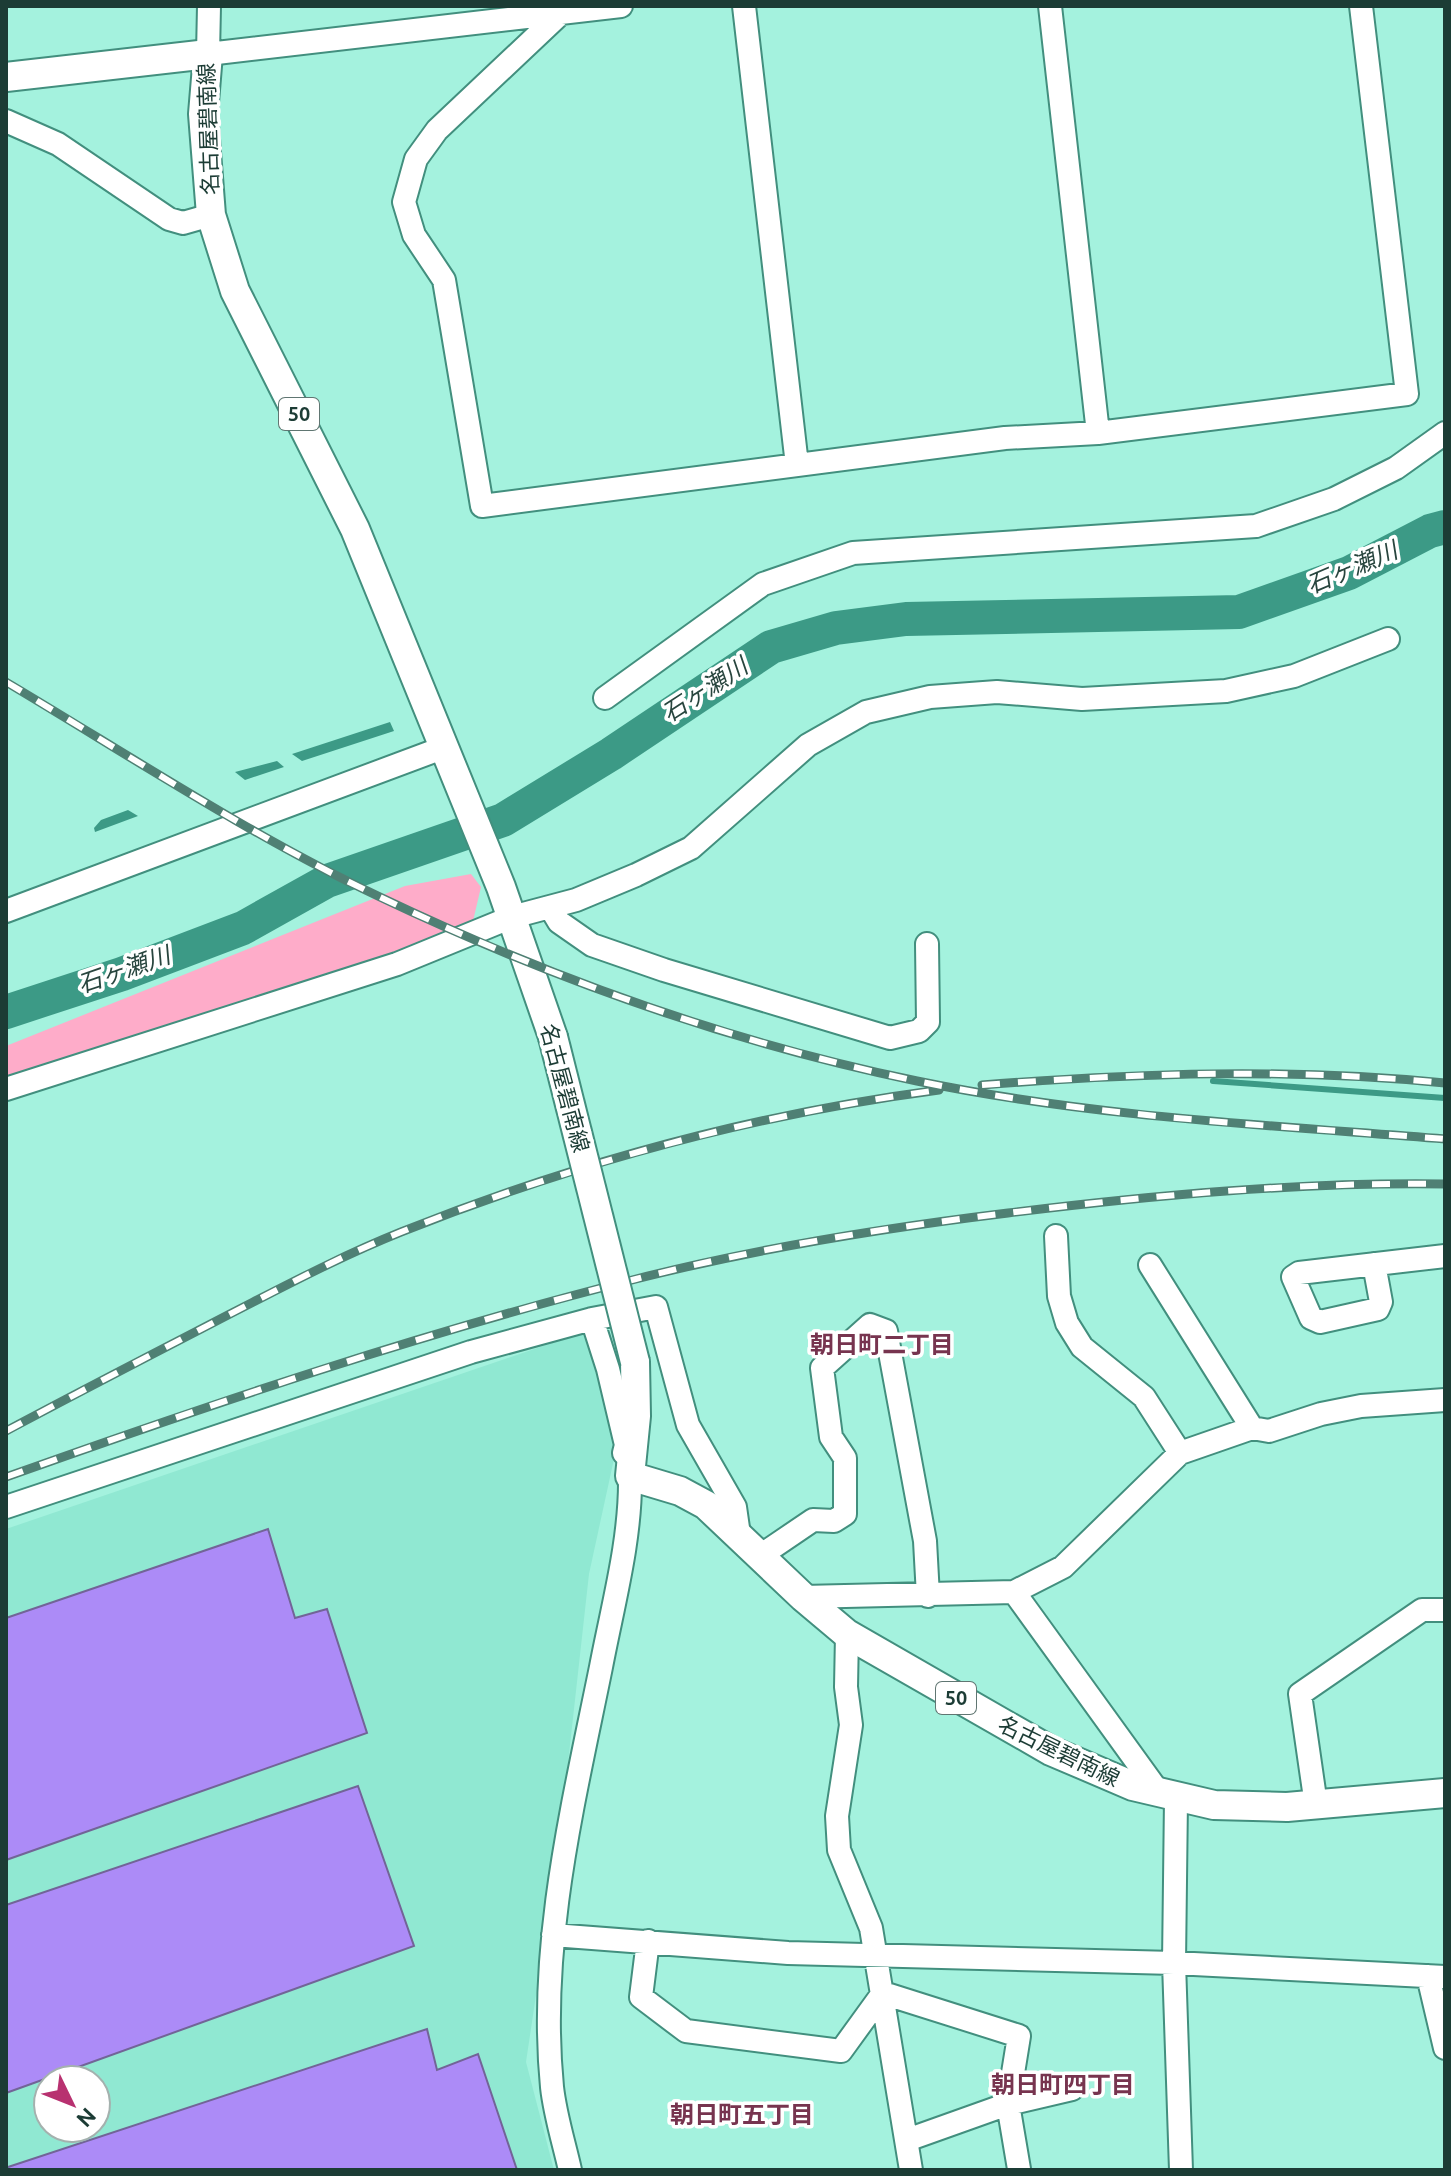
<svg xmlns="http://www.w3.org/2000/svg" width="1451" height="2176" viewBox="0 0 1451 2176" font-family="Ubuntu,'Noto Sans JP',sans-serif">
	<rect width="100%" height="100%" fill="#a4f2de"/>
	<path fill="#90e8d2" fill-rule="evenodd" d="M 584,1332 L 617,1445 L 589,1574 L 560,1835 L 526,2062 L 554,2170 L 6,2170 L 6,1529 ZM 48,2080 L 96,2080 L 96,2128 L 48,2128 Z"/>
	<path fill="#feacc9" d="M 471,874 L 481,887 L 473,921 L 354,971 L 6,1079 L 6,1046 L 405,886 Z"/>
	<path fill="#3c9a86" d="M 390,722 L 394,731 L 302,761 L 292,754 Z
		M 277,761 L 284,767 L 245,780 L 235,772 Z
		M 128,810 L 138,816 L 95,832 L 94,828 L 101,820 Z"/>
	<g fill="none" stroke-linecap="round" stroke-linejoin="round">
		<path stroke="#3c9a86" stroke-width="6" d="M 1213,1081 L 1445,1098"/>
		<path stroke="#3c9a86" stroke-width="34" d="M 6,1012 L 122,974 L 243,928 L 327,881 L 503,820 L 611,754 L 771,647 L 836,628 L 906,619 L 1239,612 L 1349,573 L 1430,531 L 1445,527"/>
	</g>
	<path fill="#ac8bf7" stroke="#726497" stroke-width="2" d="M 268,1529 L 295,1618 L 327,1609 L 367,1733 L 6,1860 L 6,1618 Z
		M 358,1786 L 414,1946 L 6,2093 L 6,1905 Z
		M 427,2029 L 437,2070 L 478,2054 L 517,2170 L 8,2170 L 8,2167 Z"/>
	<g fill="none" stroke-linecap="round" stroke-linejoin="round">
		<defs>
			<path id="minor" d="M 209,6 L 208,54 L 621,6
				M 560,6 L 560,14 L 437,130 L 416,159 L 404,202 L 414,235 L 444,280 L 482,506 L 1005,438 L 1098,433 L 1407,394 L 1361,6
				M 744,6 L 797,465
				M 1050,6 L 1098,433
				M 6,121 L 58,144 L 169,219 L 183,223 L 211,215
				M 605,698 L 763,584 L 853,553 L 1256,526 L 1334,499 L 1396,468 L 1445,433
				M 550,907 L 559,922 L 592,945 L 664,970 L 890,1038 L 919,1031 L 928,1022 L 927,944
				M 6,911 L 445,747
				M 6,1089 L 397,964 L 512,917 L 576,900 L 636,875 L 691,848 L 808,745 L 866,712 L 930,697 L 997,692 L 1082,699 L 1226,691 L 1294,676 L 1388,639
				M 1056,1236 L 1059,1296 L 1067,1323 L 1082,1347 L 1144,1397 L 1180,1453
				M 1374,1264 L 1381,1302 L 1378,1309 L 1320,1322 L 1311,1318 L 1293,1277 L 1299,1273 L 1445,1256
				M 1150,1265 L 1252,1428
				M 592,1319 L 608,1369 L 626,1445 L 624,1453
				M 6,1507 L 471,1352 L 592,1319 L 656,1307 L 688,1425 L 735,1507 L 739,1535
				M 760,1556 L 813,1520 L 834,1521 L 845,1514 L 845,1458 L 831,1437 L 822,1368 L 870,1325 L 886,1331 L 925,1541 L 928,1596
				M 1014,1592 L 1160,1794
				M 803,1597 L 1014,1592 L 1063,1567 L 1180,1453 L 1252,1428 L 1269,1431 L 1321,1414 L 1361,1406 L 1445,1400
				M 847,1634 L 846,1687 L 851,1725 L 837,1816 L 839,1850 L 871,1928 L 911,2170
				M 1176,1799 L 1174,1963 L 1181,2170
				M 1316,1805 L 1300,1694 L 1422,1610 L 1445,1610
				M 553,1935 L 788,1953 L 1174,1963 L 1445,1977
				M 648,1941 L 641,1997 L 686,2031 L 841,2051 L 883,1993 L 1019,2036 L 1008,2104 L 1019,2169
				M 1428,1976 L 1445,2048
				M 907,2140 L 1008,2104 L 1072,2089
				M 570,2170 C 564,2143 555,2115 552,2087 C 538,1945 573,1805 601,1667 C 613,1604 631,1540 630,1476"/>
			<path id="major" d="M 6,77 L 208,54 L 203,114 L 211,215 L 235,291 L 355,529 L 501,887 L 553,1037
				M 635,1362 L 636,1416 L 630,1476 L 680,1491 L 706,1505 L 803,1597 L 847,1634 L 1051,1751 L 1133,1786 L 1214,1805 L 1287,1807 L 1445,1793"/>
		</defs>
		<use href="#minor" stroke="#428f7e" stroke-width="26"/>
		<use href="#major" stroke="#428f7e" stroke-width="32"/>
		<use href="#minor" stroke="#fff" stroke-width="22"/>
		<use href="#major" stroke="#fff" stroke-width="28"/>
		<defs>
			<path id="rail" d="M 6,682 C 127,754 253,837 380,897 C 550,978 733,1043 917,1081 C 1091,1117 1268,1125 1445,1139
				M 982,1085 C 1137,1073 1290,1068 1445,1083
				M 6,1431 C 79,1392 153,1354 226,1316 C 283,1287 341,1256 401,1232 C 572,1164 756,1114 939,1090
				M 6,1477 C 214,1403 422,1333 636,1279 C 758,1248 883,1228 1008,1213 C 1154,1195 1299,1182 1445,1184"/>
		</defs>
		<use href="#rail" stroke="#4f8074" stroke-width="9"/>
		<use href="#rail" stroke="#fff" stroke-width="6" stroke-dasharray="18" stroke-linecap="butt"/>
		<defs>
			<path id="major-bridge" d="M 553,1037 L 635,1362"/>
		</defs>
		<use href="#major-bridge" stroke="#428f7e" stroke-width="32" stroke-linecap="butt"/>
		<use href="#major-bridge" stroke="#fff" stroke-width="28"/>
	</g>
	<g text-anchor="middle" stroke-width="7" stroke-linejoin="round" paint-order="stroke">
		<g fill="#fff" stroke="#607672" stroke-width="2">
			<rect x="279" y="398" width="40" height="32" rx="6"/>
			<rect x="936" y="1682" width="40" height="32" rx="6"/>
		</g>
		<g font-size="20" font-weight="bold" fill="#1c3c35">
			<text x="299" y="421">50</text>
			<text x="956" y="1705">50</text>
		</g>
		<g font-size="22" fill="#1c3c35" stroke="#fff">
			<text transform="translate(208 129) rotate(-92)" y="8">名古屋碧南線</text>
			<text transform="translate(565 1088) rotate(75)" y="8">名古屋碧南線</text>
			<text transform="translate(1059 1751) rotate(26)" y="8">名古屋碧南線</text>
		</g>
		<g font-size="24" font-style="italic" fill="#28453e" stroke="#fff">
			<text transform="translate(1352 568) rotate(-23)" y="8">石ヶ瀬川</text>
			<text transform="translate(705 690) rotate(-33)" y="8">石ヶ瀬川</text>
			<text transform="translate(124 970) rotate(-19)" y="8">石ヶ瀬川</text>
		</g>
		<g font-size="24" font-weight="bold" fill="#77344f" stroke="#fff">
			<text x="882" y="1353">朝日町二丁目</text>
			<text x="1063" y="2093">朝日町四丁目</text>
			<text x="742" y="2123">朝日町五丁目</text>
		</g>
	</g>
	<rect width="1451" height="2176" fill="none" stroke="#1c3c35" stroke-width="16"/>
	<g transform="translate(72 2104) rotate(133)"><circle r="38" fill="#ffffff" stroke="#a4b1ae" stroke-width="2"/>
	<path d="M0-6L14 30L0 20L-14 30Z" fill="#b83170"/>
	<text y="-12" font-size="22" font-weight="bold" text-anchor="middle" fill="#1c3c35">N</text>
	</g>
</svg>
